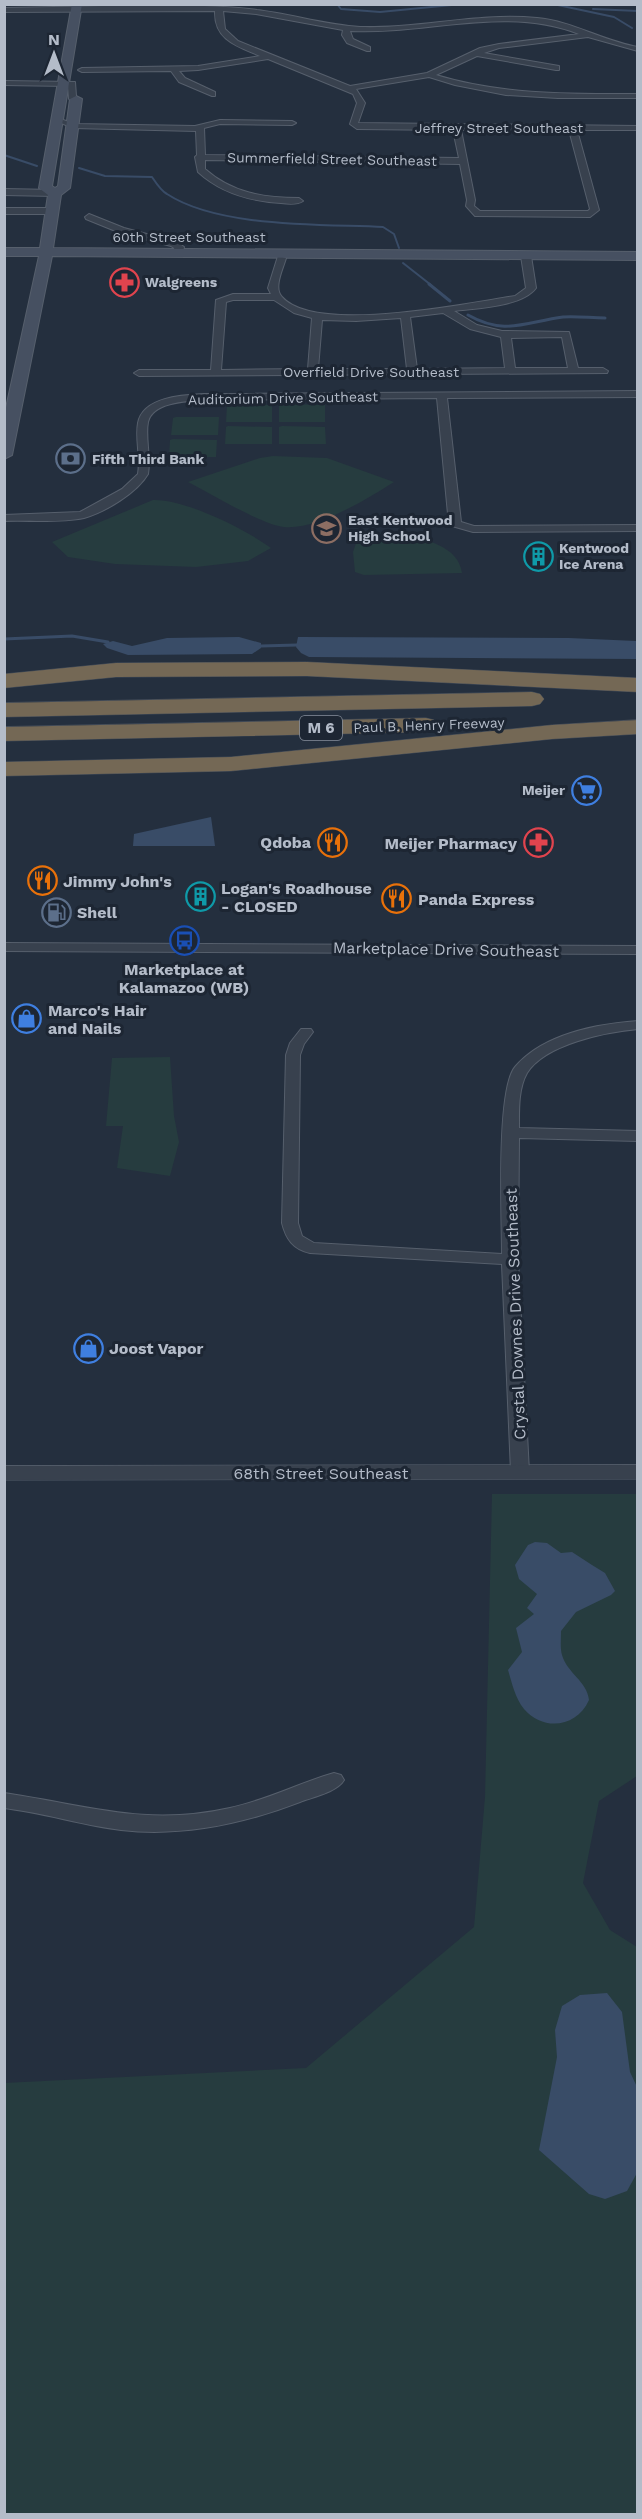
<svg xmlns="http://www.w3.org/2000/svg" width="642" height="2519" viewBox="0 0 642 2519" font-family="'Work Sans',sans-serif">
	<rect width="100%" height="100%" fill="#242f3e"/>
	<path fill="#263c3f" d="M 229,404 L 272,405 L 272,422 L 226,422 L 227,405 Z
		M 282,404 L 325,405 L 325,422 L 279,422 L 279,405 Z
		M 176,417 L 219,417 L 218,435 L 171,435 L 173,418 Z
		M 228,426 L 272,427 L 272,444 L 225,444 L 226,427 Z
		M 282,426 L 325,427 L 326,444 L 279,444 L 279,427 Z
		M 173,439 L 217,440 L 216,457 L 169,457 L 170,440 Z
		M 273,456 L 327,458 L 394,482 C 367,499 317,530 284,527 C 262,525 210,493 188,482 L 260,458 Z
		M 153,500 C 185,499 245,529 271,548 L 248,561 L 196,567 L 115,564 L 68,557 L 52,542 Z
		M 360,532 C 388,533 458,535 462,573 L 364,575 L 355,572 L 353,552 Z
		M 170,1057 L 174,1116 L 179,1142 L 170,1176 L 117,1168 L 123,1126 L 106,1126 L 112,1058 Z
		M 492,1494 L 637,1494 L 637,1776 L 599,1801 L 583,1883 L 610,1930 L 637,1947 L 637,2514 L 5,2514 L 4,2083 L 306,2068 L 474,1927 L 485,1797 Z"/>
	<path fill="#394c67" d="M 239,637 L 261,643 L 261,648 L 252,654 L 128,655 L 107,648 L 103,644 L 113,641 L 132,646 L 167,638 Z
		M 298,637 L 569,638 L 636,641 L 637,641 L 637,659 L 309,657 L 301,653 L 296,647 Z
		M 211,817 L 215,846 L 133,846 L 134,834 Z
		M 535,1542 L 547,1543 L 561,1553 L 572,1552 L 592,1565 L 605,1573 L 615,1591 L 611,1595 L 576,1612 L 561,1631 C 561,1639 560,1648 562,1655 C 567,1673 587,1681 589,1700 C 577,1727 544,1732 524,1709 C 515,1698 512,1683 508,1670 L 522,1652 L 516,1628 L 534,1614 L 527,1608 L 537,1594 L 519,1579 L 515,1565 L 528,1545 Z
		M 607,1993 L 622,2012 L 630,2072 L 637,2087 L 637,2173 L 627,2191 L 605,2199 L 589,2194 L 539,2150 L 557,2057 L 555,2030 L 562,2006 L 580,1995 Z"/>
	<g fill="none" stroke-linecap="round" stroke-linejoin="round">
		<path stroke="#394c67" stroke-width="2" d="M 337,4 L 341,9 L 380,12 L 462,4
			M 553,4 L 614,17 L 632,28
			M 593,9 L 638,11
			M 4,155 L 37,166
			M 79,168 L 105,176 L 152,177 C 156,183 161,191 167,194 C 219,228 322,224 383,227 L 394,234 L 399,248
			M 403,263 L 431,285"/>
		<path stroke="#394c67" stroke-width="3" d="M 429,284 L 450,301
			M 468,315 C 505,336 525,322 563,317 C 577,316 591,318 605,318
			M 4,639 L 72,636 L 108,642
			M 261,646 L 297,645"/>
		<defs>
			<path id="minor" d="M 152,5 C 187,6 222,5 257,10 C 291,14 325,25 360,27 C 419,29 478,12 537,18 C 572,21 603,41 638,47 L 638,51 L 588,37 L 499,48 L 484,53 L 559,66 L 559,70 L 556,70 L 477,56 L 436,75 C 502,95 569,94 638,94 L 638,98 L 558,98 L 506,95 L 455,85 L 429,77 L 356,89 L 365,103 L 358,123 L 638,126 L 638,130 L 577,130 L 599,210 L 590,217 L 475,216 L 466,206 L 467,200 L 460,164 L 205,160 L 205,169 C 232,193 264,198 299,198 L 303,201 C 297,205 288,204 281,203 C 249,201 221,193 198,172 L 195,157 L 197,155 L 196,131 L 73,128 L 54,120 L 58,118 L 74,124 L 195,126 L 220,120 L 292,121 L 296,123 L 292,125 L 220,124 L 204,128 L 205,155 L 459,158 L 453,130 L 357,129 L 350,124 L 357,103 L 353,94 L 268,59 L 198,70 L 179,71 L 185,78 L 215,92 L 215,96 L 212,96 L 179,82 L 171,71 L 82,72 L 78,70 L 82,68 L 198,66 L 260,56 C 237,46 214,40 215,11 L 4,12 L 4,8 ZM 223,11 L 256,14 L 343,30 L 342,35 L 347,43 L 367,51 L 370,51 L 370,47 L 353,39 L 350,31 C 427,35 505,5 579,34 L 499,44 L 480,48 L 427,73 L 350,86 L 238,41 L 225,29 ZM 461,130 L 569,130 L 590,209 L 588,211 L 480,211 L 474,206 L 475,200 Z
				M 4,81 L 75,82 L 76,96 L 80,101 L 76,103 L 69,99 L 68,86 L 4,85 Z
				M 4,189 L 55,190 L 59,193 L 55,196 L 4,195 Z
				M 4,208 L 52,208 L 56,211 L 52,214 L 4,214 Z
				M 89,214 L 124,228 L 177,242 L 184,247 L 183,252 L 175,254 L 174,248 L 171,246 L 118,232 L 86,219 L 85,217 Z
				M 526,253 L 531,256 L 536,288 C 522,307 476,308 454,311 L 477,325 L 502,331 L 569,332 L 578,368 L 603,368 L 608,371 L 607,373 L 139,376 L 134,373 L 139,370 L 211,370 L 216,300 L 233,294 L 271,294 L 268,288 L 278,256 L 286,258 C 283,269 273,288 282,297 C 315,335 468,303 515,296 L 526,288 L 521,256 ZM 233,300 L 274,300 L 294,313 L 312,318 L 308,369 L 221,370 L 226,302 ZM 443,313 L 470,329 L 501,337 L 505,368 L 417,369 L 410,317 ZM 401,318 L 407,369 L 318,369 L 322,320 L 356,321 ZM 562,337 L 568,368 L 515,368 L 511,338 Z
				M 638,391 L 638,397 L 447,398 L 461,522 L 474,526 L 638,525 L 638,531 L 473,532 L 452,526 L 448,514 L 437,398 L 206,400 C 190,401 153,401 148,422 C 145,437 151,457 148,474 C 137,493 105,512 84,518 C 61,523 28,520 4,521 L 4,515 L 80,512 L 122,489 L 138,474 C 141,457 135,439 138,423 C 143,396 185,395 206,394 Z
				M 4,943 L 638,946 L 638,954 L 4,951 Z
				M 638,1021 L 638,1029 C 606,1032 545,1044 527,1073 C 518,1089 519,1111 519,1128 L 638,1131 L 638,1141 L 519,1138 L 518,1259 L 529,1472 L 526,1476 L 514,1476 L 511,1472 L 502,1264 L 310,1253 C 293,1249 286,1239 282,1223 L 286,1055 L 290,1043 L 301,1029 L 311,1029 L 313,1032 L 304,1044 L 300,1055 L 298,1223 L 302,1236 L 314,1243 L 502,1254 C 502,1218 496,1090 515,1067 C 543,1034 597,1024 638,1021 Z
				M 334,1773 L 341,1775 L 344,1780 C 337,1792 313,1797 300,1802 C 243,1824 182,1837 121,1830 C 82,1825 44,1813 4,1808 L 4,1793 C 87,1805 145,1827 230,1808 C 267,1800 299,1783 334,1773 Z"/>
			<path id="tertiary" d="M 638,1465 L 638,1479 L 4,1480 L 4,1466 Z"/>
			<path id="secondary" d="M 72,4 L 82,4 L 52,186 L 55,188 L 58,186 L 70,99 L 76,96 L 82,99 L 70,188 L 61,195 L 53,248 L 638,252 L 638,260 L 52,256 L 12,455 L 4,459 L 4,417 L 39,256 L 4,256 L 4,248 L 40,248 L 48,195 L 39,188 Z"/>
			<path id="motorway" d="M 307,662 L 638,678 L 638,692 L 307,676 L 116,677 L 4,688 L 4,674 L 116,663 Z
				M 532,692 L 540,694 L 544,699 L 540,704 L 532,706 L 4,717 L 4,703 Z
				M 426,718 L 434,720 L 438,725 L 434,730 L 426,732 L 4,741 L 4,727 Z
				M 638,720 L 638,734 L 552,739 L 231,771 L 4,776 L 4,762 L 231,757 L 552,725 Z"/>
		</defs>
		<use href="#minor" stroke="#565f6c" stroke-width="2"/>
		<use href="#tertiary" stroke="#565f6c" stroke-width="1"/>
		<use href="#secondary" stroke="#565f6c" stroke-width="2"/>
		<use href="#motorway" stroke="#434c59" stroke-width="1"/>
		<use href="#minor" fill="#38414e" fill-rule="evenodd"/>
		<use href="#tertiary" fill="#38414e" fill-rule="evenodd"/>
		<use href="#secondary" fill="#465061" fill-rule="evenodd"/>
		<use href="#motorway" fill="#746855" fill-rule="evenodd"/>
	</g>
	<defs>
		<symbol id="pharmacy-ring" viewBox="-11 -11 22 22"><circle r="9.5" fill="#1d2633" stroke="#e0444e" stroke-width="1.5"/><path d="M-2-6h4v4h4v4h-4v4h-4v-4h-4v-4h4Z" fill="#e0444e"/></symbol>
		<symbol id="bank-ring" viewBox="-11 -11 22 22"><circle r="9.5" fill="#1d2633" stroke="#5c6f8a" stroke-width="1.5"/><path d="M-6-4H6V4H-6ZM0-2.3a2.3 2.3 0 1 0 0 4.6a2.3 2.3 0 1 0 0-4.6Z" fill="#5c6f8a"/></symbol>
		<symbol id="school-ring" viewBox="-11 -11 22 22"><circle r="9.5" fill="#1d2633" stroke="#8d6e63" stroke-width="1.5"/><path d="M0-5L7-2L0 1L-7-2ZM-4 1L0 2.5L4 1V4Q0 6-4 4Z" fill="#8d6e63"/></symbol>
		<symbol id="building-ring" viewBox="-11 -11 22 22"><circle r="9.5" fill="#1d2633" stroke="#0f9aa8" stroke-width="1.5"/><path d="M-4-6H4V6H1V3H-1V6H-4ZM-2.5-4.3h1.7v1.8h-1.7ZM.8-4.3h1.7v1.8H.8ZM-2.5-1h1.7V.8h-1.7ZM.8-1h1.7V.8H.8Z" fill="#0f9aa8"/></symbol>
		<symbol id="supermarket-ring" viewBox="-11 -11 22 22"><circle r="9.5" fill="#1d2633" stroke="#3f7fe0" stroke-width="1.5"/><path d="M-6-5.5h2.5l.6 2H6L4.5 2H-2.5L-4.4-4H-6ZM-1.5 3.2a1.3 1.3 0 1 0 .1 0ZM3 3.2a1.3 1.3 0 1 0 .1 0Z" fill="#3f7fe0"/></symbol>
		<symbol id="restaurant-ring" viewBox="-11 -11 22 22"><circle r="9.5" fill="#1d2633" stroke="#e8710a" stroke-width="1.5"/><path d="M-5-6h1v4h1v-4h1v4h1v-4h1v5L-1.5 .5V6h-2V.5L-5-1ZM5-6V6H3V1.5H1.5Q1.5-4 5-6Z" fill="#e8710a"/></symbol>
		<symbol id="fuel-ring" viewBox="-11 -11 22 22"><circle r="9.5" fill="#1d2633" stroke="#5c6f8a" stroke-width="1.5"/><path d="M-5.5-6h7V0h2V4h1.3V-2.5L3-4.5l.8-.8L6-3V5H2.5V1h-1V6h-7ZM-4.2-4.7v3.2H.2V-4.7Z" fill="#5c6f8a"/></symbol>
		<symbol id="bus-ring" viewBox="-11 -11 22 22"><circle r="9.5" fill="#1d2633" stroke="#1a4fb4" stroke-width="1.5"/><path d="M-5-6H5V4H4V6H2V4H-2V6H-4V4H-5ZM-3.5-4V0h7V-4ZM-3.5 1.2v1.5H-2V1.2ZM2 1.2v1.5H3.5V1.2Z" fill="#1a4fb4"/></symbol>
		<symbol id="shop-ring" viewBox="-11 -11 22 22"><circle r="9.5" fill="#1d2633" stroke="#3f7fe0" stroke-width="1.5"/><path d="M-5-2.5h2.3a2.7 3.5 0 0 1 5.4 0H5L5.5 6h-11ZM-1.5-2.5h3a1.5 2.3 0 0 0-3 0Z" fill="#3f7fe0"/></symbol>
	</defs>
	<g fill-rule="evenodd">
		<use href="#pharmacy-ring" x="108" y="266" width="33" height="33"/>
		<use href="#bank-ring" x="54" y="442" width="33" height="33"/>
		<use href="#school-ring" x="310" y="512" width="33" height="33"/>
		<use href="#building-ring" x="522" y="540" width="33" height="33"/>
		<use href="#supermarket-ring" x="570" y="774" width="33" height="33"/>
		<use href="#restaurant-ring" x="316" y="826" width="33" height="33"/>
		<use href="#pharmacy-ring" x="522" y="826" width="33" height="33"/>
		<use href="#restaurant-ring" x="26" y="864" width="33" height="33"/>
		<use href="#building-ring" x="184" y="880" width="33" height="33"/>
		<use href="#restaurant-ring" x="380" y="882" width="33" height="33"/>
		<use href="#fuel-ring" x="40" y="896" width="33" height="33"/>
		<use href="#bus-ring" x="168" y="924" width="33" height="33"/>
		<use href="#shop-ring" x="10" y="1002" width="33" height="33"/>
		<use href="#shop-ring" x="72" y="1332" width="33" height="33"/>
	</g>
	<g text-anchor="middle" stroke-width="6" stroke-linejoin="round" paint-order="stroke">
		<g font-size="14" fill="#b4bcc9" stroke="#1d2633">
			<text x="499" y="133">Jeffrey Street Southeast</text>
			<text transform="translate(332 159) rotate(1)" y="5">Summerfield Street Southeast</text>
			<text x="189" y="242">60th Street Southeast</text>
			<text x="371" y="377">Overfield Drive Southeast</text>
			<text transform="translate(283 398) rotate(-1)" y="5">Auditorium Drive Southeast</text>
			<text transform="translate(429 725) rotate(-2)" y="5">Paul B. Henry Freeway</text>
		</g>
		<g font-size="14" font-weight="bold" fill="#b4bcc9" stroke="#1d2633" text-anchor="start">
			<text x="145" y="287">Walgreens</text>
			<text x="92" y="464">Fifth Third Bank</text>
			<text x="348" y="525">East Kentwood<tspan x="348" dy="16">High School</tspan></text>
			<text x="559" y="553">Kentwood<tspan x="559" dy="16">Ice Arena</tspan></text>
			<text x="565" y="795" text-anchor="end">Meijer</text>
		</g>
		<rect fill="#1d2633" stroke="#878f9c" stroke-width="1.5" x="300" y="716" width="42" height="24" rx="4.5"/>
		<g font-size="15" font-weight="bold" fill="#b4bcc9">
			<text x="321" y="733">M 6</text>
		</g>
		<g font-size="16" font-weight="bold" fill="#b4bcc9" stroke="#1d2633" text-anchor="start">
			<text x="311" y="848" text-anchor="end">Qdoba</text>
			<text x="517" y="849" text-anchor="end">Meijer Pharmacy</text>
			<text x="63" y="887">Jimmy John's</text>
			<text x="221" y="894">Logan's Roadhouse<tspan x="221" dy="18">- CLOSED</tspan></text>
			<text x="418" y="905">Panda Express</text>
			<text x="77" y="918">Shell</text>
			<text x="184" y="975" text-anchor="middle">Marketplace at<tspan x="184" dy="18">Kalamazoo (WB)</tspan></text>
			<text x="48" y="1016">Marco's Hair<tspan x="48" dy="18">and Nails</tspan></text>
			<text x="109" y="1354">Joost Vapor</text>
		</g>
		<g font-size="16" fill="#b4bcc9" stroke="#1d2633">
			<text transform="translate(446 949) rotate(1)" y="6">Marketplace Drive Southeast</text>
			<text transform="translate(515 1314) rotate(-92)" y="6">Crystal Downes Drive Southeast</text>
			<text x="321" y="1479">68th Street Southeast</text>
		</g>
	</g>
	<rect width="642" height="2519" fill="none" stroke="#b4bcc9" stroke-width="12"/>
	<g transform="translate(54 54)" stroke="#1d2633" stroke-width="4.5" paint-order="stroke">
	<path d="M0-4.5L10 22L0 15L-10 22Z" fill="#b4bcc9"/>
	<text y="-9" font-size="16" font-weight="bold" text-anchor="middle" fill="#b4bcc9">N</text>
	</g>
</svg>
